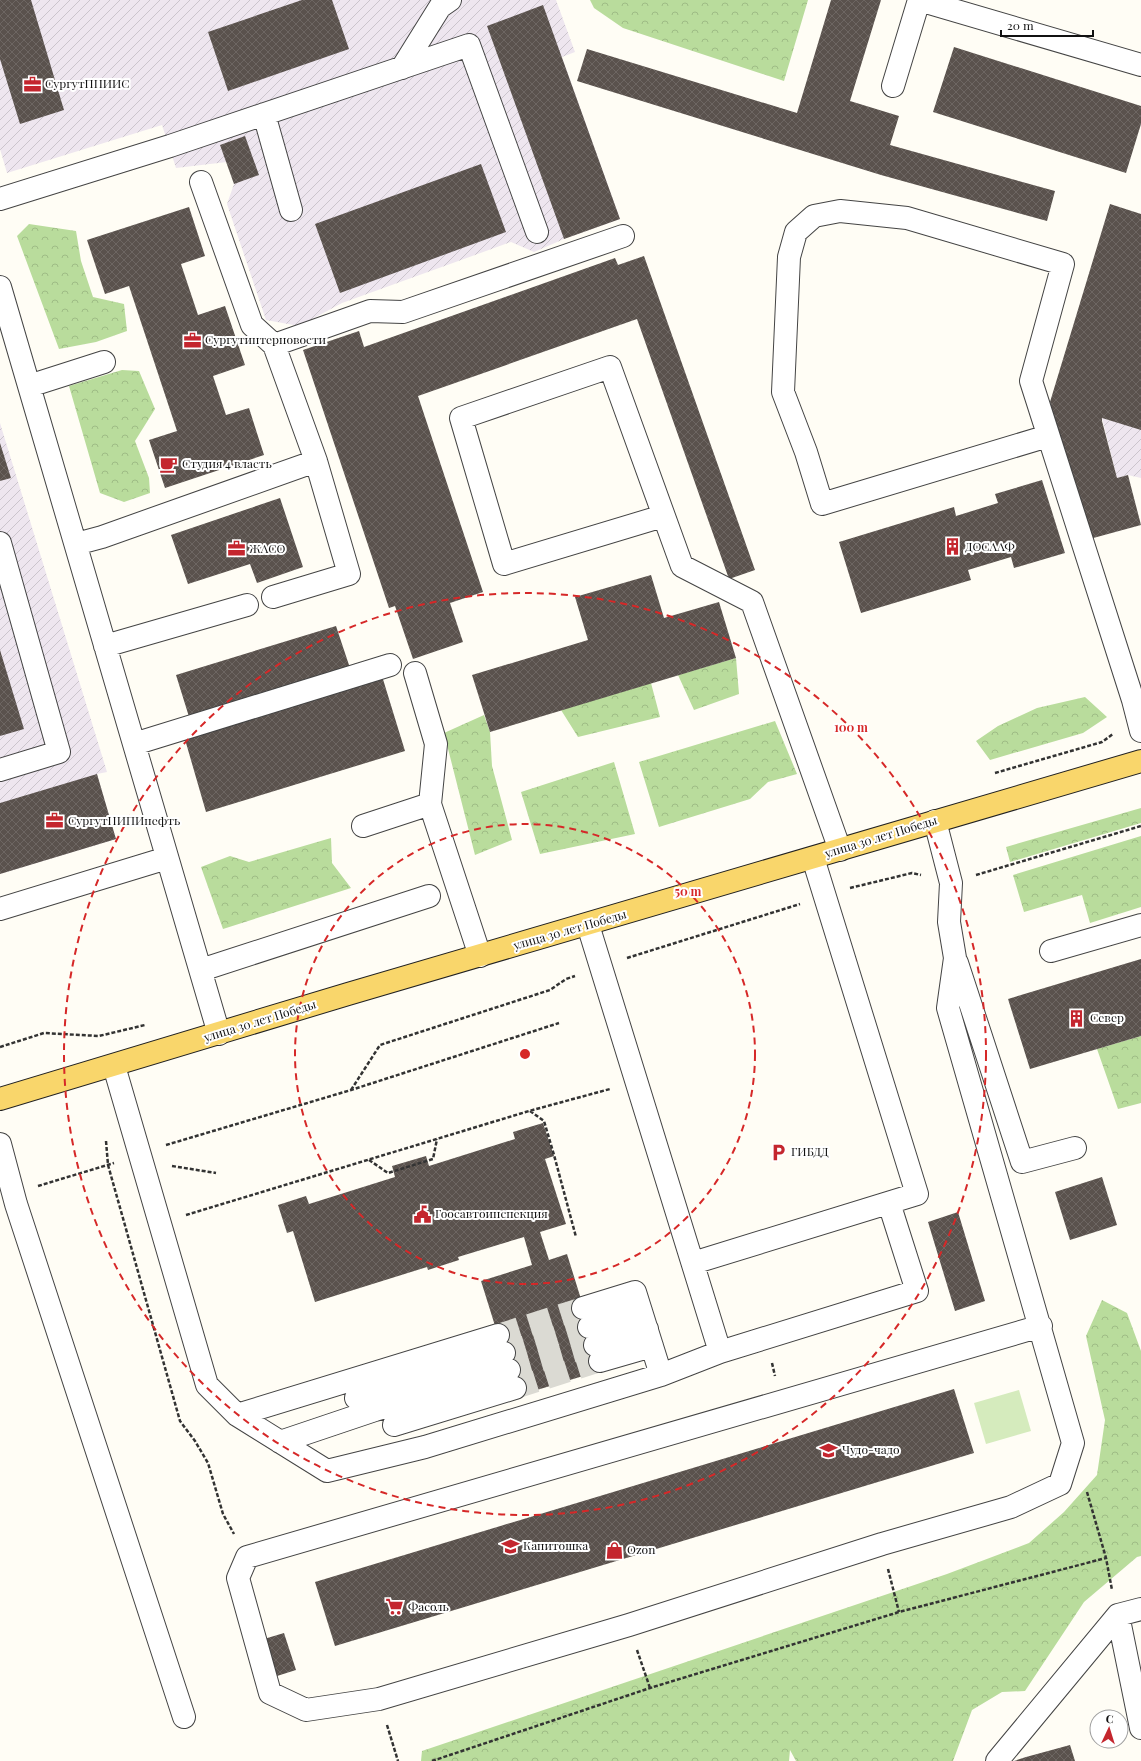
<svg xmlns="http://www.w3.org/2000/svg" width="1141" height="1761" viewBox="0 0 1141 1761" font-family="'Playfair Display',serif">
	<defs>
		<pattern id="industrial-furrows" width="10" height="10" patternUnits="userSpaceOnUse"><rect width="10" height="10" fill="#eee6ef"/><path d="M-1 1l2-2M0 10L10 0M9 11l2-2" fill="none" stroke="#cbc4cc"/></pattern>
		<pattern id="forest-crowns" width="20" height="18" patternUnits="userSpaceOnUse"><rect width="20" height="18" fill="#b9dc9c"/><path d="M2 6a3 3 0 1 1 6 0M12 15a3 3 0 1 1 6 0" fill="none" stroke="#9ebc85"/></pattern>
		<pattern id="building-cross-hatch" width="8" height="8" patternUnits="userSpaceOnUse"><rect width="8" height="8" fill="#5a524d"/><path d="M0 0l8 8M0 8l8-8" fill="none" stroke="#6d6662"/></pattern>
	</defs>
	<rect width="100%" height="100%" fill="#fffdf5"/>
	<path fill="url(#industrial-furrows)" d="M 0,0 L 556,0 L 575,52 L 562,57 L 620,219 L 564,239 L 534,252 L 511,242 L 342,303 L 299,326 L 266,320 L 227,204 L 234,184 L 227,162 L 176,168 L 162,125 L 7,173 L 0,149 Z
		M 1141,323 L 1141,478 L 1128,475 L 1117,478 L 1102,418 L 1111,421 Z
		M 0,423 L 107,772 L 97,774 L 116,839 L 0,874 Z"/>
	<path fill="url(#forest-crowns)" d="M 590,0 L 808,0 L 784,81 L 623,28 L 594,8 Z
		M 29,224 L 76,231 L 81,261 L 93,297 L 124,304 L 127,331 L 96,342 L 59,349 L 17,236 Z
		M 122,370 L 139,371 L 155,409 L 135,441 L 149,478 L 150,493 L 124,502 L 100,493 L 69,386 Z
		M 736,658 L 739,694 L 694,710 L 678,675 Z
		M 651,683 L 660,717 L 578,737 L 561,710 Z
		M 1085,697 L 1107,717 L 1083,733 L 990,760 L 976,741 L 998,726 L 1037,708 Z
		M 484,715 L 490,732 L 492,766 L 512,840 L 475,855 L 444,733 Z
		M 775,721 L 797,774 L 768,782 L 750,799 L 659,827 L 639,762 Z
		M 614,762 L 635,834 L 540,854 L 521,792 Z
		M 1141,808 L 1141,823 L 1010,862 L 1006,847 Z
		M 1141,836 L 1141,907 L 1090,923 L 1082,895 L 1024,912 L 1013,875 Z
		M 331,838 L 332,863 L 351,888 L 223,929 L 201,867 L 230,856 L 249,862 Z
		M 1141,1036 L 1141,1103 L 1118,1109 L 1097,1049 Z
		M 1102,1300 L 1127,1313 L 1141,1351 L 1141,1556 L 1137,1557 L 1084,1602 L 1025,1691 L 1002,1692 L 972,1710 L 953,1761 L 796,1761 L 790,1750 L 789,1761 L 421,1761 L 422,1751 L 947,1574 L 1029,1543 L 1064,1512 L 1097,1475 L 1105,1420 L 1086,1336 Z"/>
	<path fill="#d5ebbd" d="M 1019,1390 L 1031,1431 L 986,1444 L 974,1403 Z"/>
	<path fill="url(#building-cross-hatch)" d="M 0,0 L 31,0 L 64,110 L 20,124 L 0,59 Z
		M 302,0 L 332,0 L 349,49 L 228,91 L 208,32 Z
		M 831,0 L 881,0 L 850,101 L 899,116 L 890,145 L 1055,191 L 1047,221 L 881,175 L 577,81 L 587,49 L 797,113 Z
		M 543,5 L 620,219 L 564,239 L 487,26 Z
		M 954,47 L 1141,106 L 1141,124 L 1126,173 L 933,112 Z
		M 245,136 L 259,175 L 234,184 L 220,145 Z
		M 481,164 L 506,232 L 340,293 L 315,224 Z
		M 1110,204 L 1141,214 L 1141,430 L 1102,418 L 1102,421 L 1117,478 L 1128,475 L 1141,525 L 1086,540 L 1057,434 L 1050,402 Z
		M 189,207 L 205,256 L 181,264 L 198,315 L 225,306 L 245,365 L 213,376 L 226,415 L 249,408 L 264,455 L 165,488 L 149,440 L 177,431 L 129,286 L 105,294 L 87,240 Z
		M 644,256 L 755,570 L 729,579 L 637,319 L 418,396 L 483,592 L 450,603 L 463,642 L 413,659 L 395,606 L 389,608 L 303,350 L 359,331 L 364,347 L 615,258 L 618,265 Z
		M 0,443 L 11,478 L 0,481 Z
		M 1042,480 L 1065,553 L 1014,568 L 1011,557 L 968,570 L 971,580 L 861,613 L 839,542 L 954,507 L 956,516 L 998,503 L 995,494 Z
		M 280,498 L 303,567 L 257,583 L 250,564 L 188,584 L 171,535 Z
		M 651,575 L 664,618 L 719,602 L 736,658 L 490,732 L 472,675 L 588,640 L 575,597 Z
		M 336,626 L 351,671 L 190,720 L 176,675 Z
		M 0,650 L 24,729 L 0,736 Z
		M 382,676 L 405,751 L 206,812 L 184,736 Z
		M 97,774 L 116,839 L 0,874 L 0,803 Z
		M 1141,959 L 1141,1036 L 1030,1069 L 1008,999 Z
		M 543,1123 L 554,1156 L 545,1159 L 566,1224 L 540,1232 L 549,1260 L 567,1254 L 603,1370 L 517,1396 L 481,1281 L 532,1265 L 524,1237 L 458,1257 L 459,1260 L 428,1270 L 427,1267 L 315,1302 L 293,1231 L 287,1233 L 278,1205 L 306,1196 L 309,1204 L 395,1177 L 392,1166 L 426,1156 L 429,1166 L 515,1139 L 513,1132 Z
		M 1102,1177 L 1117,1225 L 1070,1240 L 1055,1192 Z
		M 958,1212 L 985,1301 L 955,1311 L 928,1222 Z
		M 954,1389 L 974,1453 L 335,1646 L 315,1582 Z
		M 284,1633 L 296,1670 L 277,1676 L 264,1639 Z
		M 1070,1745 L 1075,1761 L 1014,1761 L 1026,1757 Z"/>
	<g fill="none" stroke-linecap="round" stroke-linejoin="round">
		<path stroke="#dbdad3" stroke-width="22" stroke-dasharray="22 11" stroke-linecap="butt" d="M 498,1335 L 583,1308
			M 504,1353 L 589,1327
			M 509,1370 L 595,1345
			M 515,1388 L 600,1361"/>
		<defs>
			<path id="minor" d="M 402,68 L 440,7 L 450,0
				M 893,86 L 919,0 L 1141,65
				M 264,114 L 291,210
				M 0,199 L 170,146 L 469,45 L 537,232
				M 0,287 L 219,1034
				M 274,345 L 370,311 L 403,312 L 623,236
				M 29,386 L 104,362
				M 1048,436 L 822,504 L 806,452 L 783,392 L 789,257 L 796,232 L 814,216 L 840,211 L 907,218 L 1063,264 L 1031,381 L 1133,700 L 1141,731
				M 663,516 L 504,564 L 461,418 L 610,367 L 682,566 L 752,602 L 840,850
				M 0,543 L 59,752 L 0,770
				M 76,544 L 102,537 L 316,461 L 274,345 L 252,325 L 201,182
				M 273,597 L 349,574 L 316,461
				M 105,646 L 247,605
				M 415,673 L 436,744 L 430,804 L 480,956
				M 134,744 L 390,665
				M 935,821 L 951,883 L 949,922 L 955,958 L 948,1008 L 1073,1443 L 1060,1484 L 1011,1507 L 882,1544 L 629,1625 L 379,1699 L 306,1710 L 270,1693 L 238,1578 L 247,1557 L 1041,1326
				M 363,826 L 430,804
				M 0,909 L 167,858
				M 588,925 L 720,1352
				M 1051,951 L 1141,925
				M 957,963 L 1022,1162 L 1075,1148
				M 201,970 L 429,896
				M 114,1066 L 207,1385 L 237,1415 L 327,1471 L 425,1447 L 661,1375 L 720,1352 L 917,1291 L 889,1203
				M 0,1144 L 16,1204 L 184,1717
				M 693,1263 L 917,1194 L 813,858
				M 583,1308 L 635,1292 L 661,1375
				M 589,1327 L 641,1311
				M 595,1345 L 647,1329
				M 600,1361 L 652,1346
				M 356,1398 L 504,1353
				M 237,1415 L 498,1335
				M 394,1425 L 515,1388
				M 280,1442 L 375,1410 L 509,1370
				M 1141,1609 L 1118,1615 L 1141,1728
				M 997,1761 L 1118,1615"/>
			<path id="major" d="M 0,1099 L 348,994 L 1141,761"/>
		</defs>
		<use href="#minor" stroke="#444" stroke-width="24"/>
		<use href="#major" stroke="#222" stroke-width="24"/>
		<path stroke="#333" stroke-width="2.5" stroke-dasharray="4 2" stroke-linecap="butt" d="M 995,773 L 1102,742 L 1113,734
			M 976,875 L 1141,826
			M 850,888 L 912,873 L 921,875
			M 627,958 L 800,904
			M 0,1047 L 44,1033 L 99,1036 L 145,1025
			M 351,1090 L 380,1045 L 550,990 L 566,979 L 575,976
			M 530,1111 L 544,1121 L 554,1155 L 576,1237
			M 106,1141 L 108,1165 L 180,1421 L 195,1441 L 208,1463 L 223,1514 L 234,1534
			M 166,1145 L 351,1090 L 559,1023
			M 369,1160 L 388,1173 L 433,1159 L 437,1139
			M 172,1166 L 216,1173
			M 38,1186 L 114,1163
			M 186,1215 L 529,1111 L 610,1089
			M 772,1363 L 775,1376
			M 1087,1492 L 1106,1558 L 1112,1590
			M 888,1569 L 899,1612
			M 637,1650 L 650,1688
			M 387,1725 L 398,1761
			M 432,1761 L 650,1688 L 899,1612 L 1106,1558"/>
		<use href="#minor" stroke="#fff" stroke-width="22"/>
		<use href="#major" stroke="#f9d66b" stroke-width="22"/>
	</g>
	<g fill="none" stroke="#d62828" stroke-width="2" stroke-dasharray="7 5">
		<circle cx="525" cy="1054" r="230"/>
		<circle cx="525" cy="1054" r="461"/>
	</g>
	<defs>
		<symbol id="office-bare" viewBox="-9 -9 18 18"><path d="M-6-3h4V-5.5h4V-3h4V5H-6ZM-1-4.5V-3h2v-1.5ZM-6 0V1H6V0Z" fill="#c4262e" stroke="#fff" stroke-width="2.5" paint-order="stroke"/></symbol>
		<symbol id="cafe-bare" viewBox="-9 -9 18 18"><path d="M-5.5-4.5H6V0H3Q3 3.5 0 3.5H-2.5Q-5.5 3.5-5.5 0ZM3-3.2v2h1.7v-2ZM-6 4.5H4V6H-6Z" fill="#c4262e" stroke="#fff" stroke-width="2.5" paint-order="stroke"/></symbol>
		<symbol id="building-bare" viewBox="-9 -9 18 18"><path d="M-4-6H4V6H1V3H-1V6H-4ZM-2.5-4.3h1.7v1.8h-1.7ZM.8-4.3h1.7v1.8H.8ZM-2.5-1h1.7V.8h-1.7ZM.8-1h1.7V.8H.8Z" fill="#c4262e" stroke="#fff" stroke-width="2.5" paint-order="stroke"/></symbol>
		<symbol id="parking-bare" viewBox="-9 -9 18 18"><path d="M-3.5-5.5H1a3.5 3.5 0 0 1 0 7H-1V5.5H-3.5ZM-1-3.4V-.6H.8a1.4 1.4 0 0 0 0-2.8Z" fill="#c4262e" stroke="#fff" stroke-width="2.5" paint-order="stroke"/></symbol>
		<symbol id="civic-bare" viewBox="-9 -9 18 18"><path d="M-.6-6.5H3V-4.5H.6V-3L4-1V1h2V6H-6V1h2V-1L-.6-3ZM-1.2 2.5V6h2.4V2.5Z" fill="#c4262e" stroke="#fff" stroke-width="2.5" paint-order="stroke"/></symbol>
		<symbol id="school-bare" viewBox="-9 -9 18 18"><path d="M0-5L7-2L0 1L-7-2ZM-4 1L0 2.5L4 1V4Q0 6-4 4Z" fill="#c4262e" stroke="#fff" stroke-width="2.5" paint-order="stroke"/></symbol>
		<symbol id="shop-bare" viewBox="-9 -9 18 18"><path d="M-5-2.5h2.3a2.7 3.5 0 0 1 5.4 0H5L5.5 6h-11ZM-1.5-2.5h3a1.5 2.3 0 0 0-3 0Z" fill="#c4262e" stroke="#fff" stroke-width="2.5" paint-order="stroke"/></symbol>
		<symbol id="supermarket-bare" viewBox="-9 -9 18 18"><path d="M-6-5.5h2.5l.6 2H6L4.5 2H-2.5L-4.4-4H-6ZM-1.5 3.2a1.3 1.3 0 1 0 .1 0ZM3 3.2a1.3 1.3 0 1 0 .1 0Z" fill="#c4262e" stroke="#fff" stroke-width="2.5" paint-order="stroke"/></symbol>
	</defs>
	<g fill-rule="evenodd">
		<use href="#office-bare" x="20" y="72" width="25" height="25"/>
		<use href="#office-bare" x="180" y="328" width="25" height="25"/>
		<use href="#cafe-bare" x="156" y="452" width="25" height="25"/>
		<use href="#building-bare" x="940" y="534" width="25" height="25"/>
		<use href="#office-bare" x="224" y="536" width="25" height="25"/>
		<use href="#office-bare" x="42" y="808" width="25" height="25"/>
		<use href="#building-bare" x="1064" y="1006" width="25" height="25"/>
		<use href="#parking-bare" x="766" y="1140" width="25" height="25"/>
		<use href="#civic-bare" x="410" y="1202" width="25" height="25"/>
		<use href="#school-bare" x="816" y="1438" width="25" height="25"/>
		<use href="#school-bare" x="498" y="1534" width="25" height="25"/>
		<use href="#shop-bare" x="602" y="1538" width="25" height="25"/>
		<use href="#supermarket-bare" x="382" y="1594" width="25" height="25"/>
	</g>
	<g text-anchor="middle" stroke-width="4" stroke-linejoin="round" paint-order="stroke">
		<g font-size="12" fill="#111" stroke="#fff" text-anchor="start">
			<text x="45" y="88">СургутПНИИС</text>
			<text x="205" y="344">Сургутинтерновости</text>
			<text x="182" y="468">Студия 4 власть</text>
			<text x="965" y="551">ДОСААФ</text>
			<text x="249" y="553">ЖАСО</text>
			<text x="68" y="825">СургутНИПИнефть</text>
			<text x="1090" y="1022">Север</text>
			<text x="791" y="1156">ГИБДД</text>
			<text x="435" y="1218">Гоосавтоинспекция</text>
			<text x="842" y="1454">Чудо-чадо</text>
			<text x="523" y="1550">Капитошка</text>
			<text x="627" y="1554">Ozon</text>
			<text x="408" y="1611">Фасоль</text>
		</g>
		<g font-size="12" fill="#111" stroke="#fff">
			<text transform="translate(881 837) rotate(-17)" y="4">улица 30 лет Победы</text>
			<text transform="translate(570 930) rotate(-16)" y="4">улица 30 лет Победы</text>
			<text transform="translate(260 1021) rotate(-17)" y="4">улица 30 лет Победы</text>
		</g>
	</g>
	<circle cx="525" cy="1054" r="6" fill="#d62828" stroke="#fff" stroke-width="2"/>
	<g font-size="12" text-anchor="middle" font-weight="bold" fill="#d62828" stroke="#fff" stroke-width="4" stroke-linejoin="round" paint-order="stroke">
		<text x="851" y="732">100 m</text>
		<text x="688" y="896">50 m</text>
	</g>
	<g transform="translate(1109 1729) rotate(4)"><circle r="19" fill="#ffffff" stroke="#a0a0a0"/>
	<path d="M0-3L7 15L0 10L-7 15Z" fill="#c4262e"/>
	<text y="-6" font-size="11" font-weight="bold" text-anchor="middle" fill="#111111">С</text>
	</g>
	<path d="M1001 30v6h92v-6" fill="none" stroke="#111111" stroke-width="2"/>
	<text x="1007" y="30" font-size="12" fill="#111111" stroke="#ffffff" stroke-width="3" paint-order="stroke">20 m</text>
</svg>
